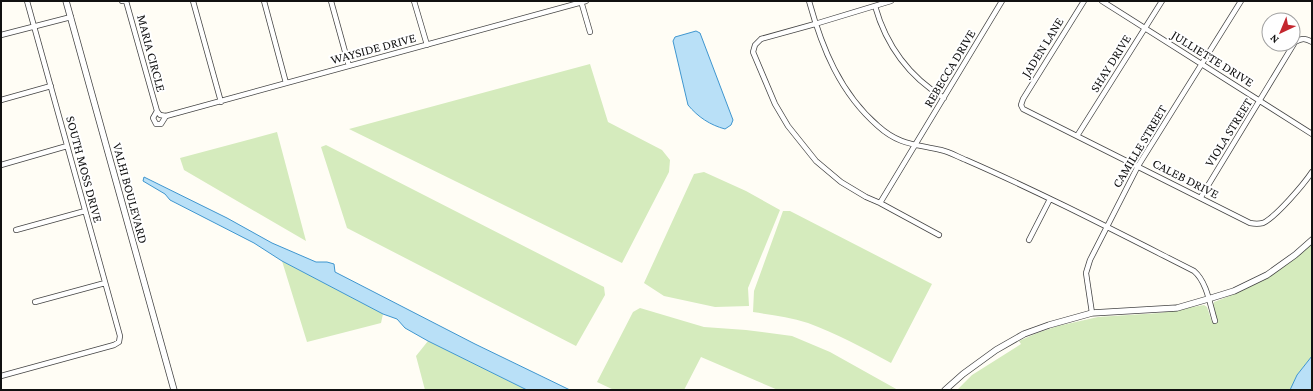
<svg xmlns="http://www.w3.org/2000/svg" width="1313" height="391" viewBox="0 0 1313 391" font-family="'Crimson Pro',serif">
	<rect width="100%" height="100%" fill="#fffdf5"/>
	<path fill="#d5ebbd" d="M 590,64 L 608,122 L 662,150 L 670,160 L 669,172 L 622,263 L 349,129 Z
		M 277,132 L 306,241 L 184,170 L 180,158 Z
		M 326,145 L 604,287 L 605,295 L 576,346 L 347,228 L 321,147 Z
		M 704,172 L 746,191 L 780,210 L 748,288 L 749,306 L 715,307 L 664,296 L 644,283 L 694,174 Z
		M 783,211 L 790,211 L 932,284 L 891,363 C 864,348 837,334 808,323 C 790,317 772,315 753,312 L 754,291 Z
		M 1312,244 L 1312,356 L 1297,375 L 1290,390 L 957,390 L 972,375 L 1021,344 L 1019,341 L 1037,333 L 1058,326 L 1098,317 L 1160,313 L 1204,305 L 1207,307 L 1212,322 L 1217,321 L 1213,306 L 1214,302 C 1252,288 1282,271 1312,244 Z
		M 282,261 L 383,314 L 381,323 L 307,342 Z
		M 640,308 L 704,327 L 746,330 L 792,336 L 830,352 L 898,390 L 778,390 L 701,357 L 684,390 L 614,390 L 597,382 L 633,312 Z
		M 428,341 L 527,390 L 425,390 L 416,356 Z"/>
	<path fill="#b9e0f7" stroke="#3f96cf" d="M 696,31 L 700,33 L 733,120 L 731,125 L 725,129 C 710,125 698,117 688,105 L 673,41 L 675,37 Z
		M 144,177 L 227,218 L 272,243 L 316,262 L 327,262 L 334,264 L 335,272 L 475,344 L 570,390 L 527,390 L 428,341 L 405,328 L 397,319 L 383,314 L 282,261 L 254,243 L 170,200 L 165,194 L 143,181 Z
		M 1312,356 L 1312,390 L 1290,390 L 1297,375 Z"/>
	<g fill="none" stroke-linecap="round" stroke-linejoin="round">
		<defs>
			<path id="minor" d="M 122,1 L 126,1 L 157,111 L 160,115 L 166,116 L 586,1
				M 193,1 L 221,102
				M 264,1 L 286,83
				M 331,1 L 349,66
				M 414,1 L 427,45
				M 581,1 L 590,32
				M 809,1 C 822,48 840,93 878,126 C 899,145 915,144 941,150 C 950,152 958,157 966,160 C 1044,194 1119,233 1194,271 C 1207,282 1210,305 1215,321
				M 891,1 L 815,24 L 761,39 L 755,45 L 753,52 L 775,104 L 788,126 L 816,161 L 841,182 L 866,197 L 880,203 L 939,235
				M 1084,1 L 1023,99 L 1021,105 L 1023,109 L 1250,223 C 1255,224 1259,224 1263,223 C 1276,217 1304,184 1312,172
				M 1102,1 L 1312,134
				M 875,6 C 886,45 908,76 944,98
				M 1,35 L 71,17
				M 1,100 L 51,86
				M 157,111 L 153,118 L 156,124 L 161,124 L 166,116
				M 1077,136 L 1162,1
				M 1,165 L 67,146
				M 1201,197 L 1295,42 C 1302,38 1305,38 1312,42
				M 880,203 L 1002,1
				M 16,230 L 85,211
				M 1029,240 L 1050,199
				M 35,302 L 105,283
				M 1092,313 L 1086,273 L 1090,260 L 1138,166 L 1241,1
				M 1,376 L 114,345 L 119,342 L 120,336 L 27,1"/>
			<path id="tertiary" d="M 66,1 L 174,390
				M 945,390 L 963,374 L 996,350 L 1024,334 L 1049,325 L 1092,313 L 1177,308 L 1208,299 L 1234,291 L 1267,275 L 1295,255 L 1312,240"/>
		</defs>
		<use href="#minor" stroke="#444" stroke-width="6"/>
		<use href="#tertiary" stroke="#444" stroke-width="7"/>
		<use href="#minor" stroke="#fff" stroke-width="4.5"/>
		<use href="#tertiary" stroke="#fff" stroke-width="5.5"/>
	</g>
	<g text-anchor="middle" stroke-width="4" stroke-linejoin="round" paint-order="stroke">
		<g font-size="13" fill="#111" stroke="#fff">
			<text transform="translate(1042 47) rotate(-58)" y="5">JADEN LANE</text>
			<text transform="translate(373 48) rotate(-15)" y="5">WAYSIDE DRIVE</text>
			<text transform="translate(152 53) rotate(75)" y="5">MARIA CIRCLE</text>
			<text transform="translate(1213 58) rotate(32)" y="5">JULLIETTE DRIVE</text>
			<text transform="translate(1110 63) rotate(-58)" y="5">SHAY DRIVE</text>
			<text transform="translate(949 68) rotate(-59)" y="5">REBECCA DRIVE</text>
			<text transform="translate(1228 132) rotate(-58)" y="5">VIOLA STREET</text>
			<text transform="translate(1139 146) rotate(-59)" y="5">CAMILLE STREET</text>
			<text transform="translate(85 169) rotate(75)" y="5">SOUTH MOSS DRIVE</text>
			<text transform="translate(1186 178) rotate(27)" y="5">CALEB DRIVE</text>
			<text transform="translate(131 193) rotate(75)" y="5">VALHI BOULEVARD</text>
		</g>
	</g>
	<rect width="1313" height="391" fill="none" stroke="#111111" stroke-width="4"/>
	<g transform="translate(1281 32) rotate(224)"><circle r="19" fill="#ffffff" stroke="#a0a0a0"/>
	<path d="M0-3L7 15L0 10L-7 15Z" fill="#c4262e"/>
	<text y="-6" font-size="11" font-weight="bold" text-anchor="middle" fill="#111111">N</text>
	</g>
</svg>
